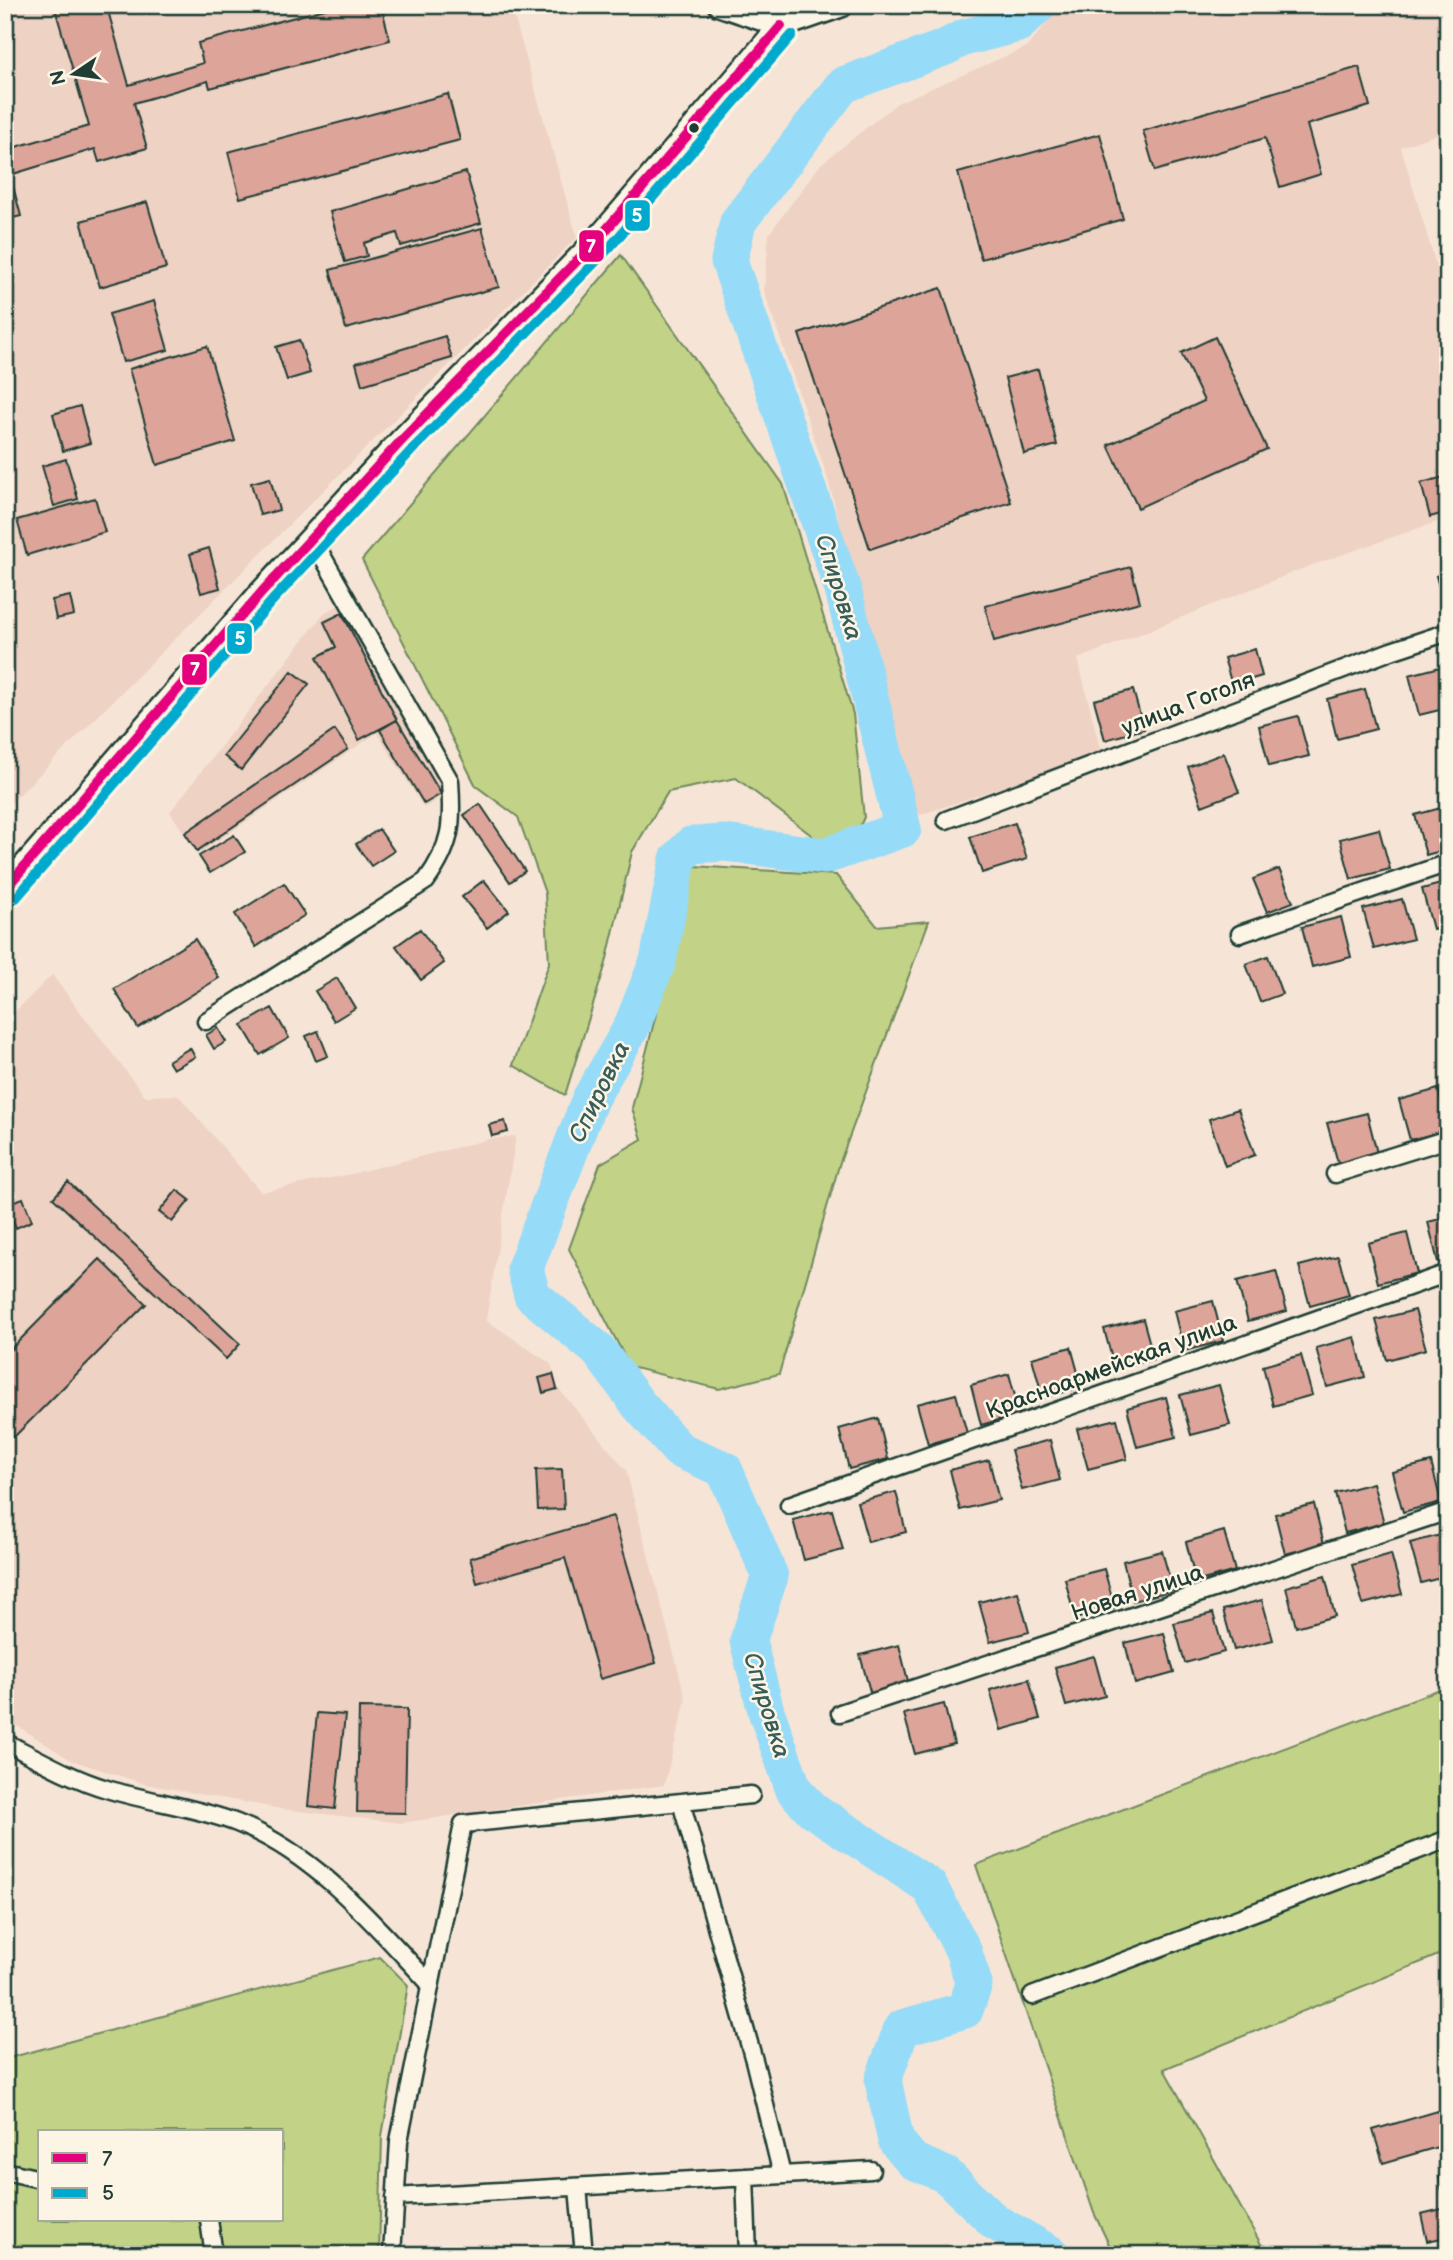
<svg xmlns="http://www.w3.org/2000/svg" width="1453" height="2260" viewBox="0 0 1453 2260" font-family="'Balsamiq Sans',sans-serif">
	<rect width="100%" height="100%" fill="#f6e5d6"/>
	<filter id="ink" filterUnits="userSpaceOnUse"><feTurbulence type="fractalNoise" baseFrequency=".0143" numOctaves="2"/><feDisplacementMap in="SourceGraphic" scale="14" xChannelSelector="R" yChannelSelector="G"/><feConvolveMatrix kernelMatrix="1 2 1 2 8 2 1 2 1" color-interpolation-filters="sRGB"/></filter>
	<g filter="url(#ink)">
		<path fill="#eed2c4" d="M 5,5 L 511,5 L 577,237 L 5,809 Z
			M 1061,5 L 1295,5 L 1448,12 L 1448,130 L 1401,147 L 1448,306 L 1448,518 L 1307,567 L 1078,659 L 1101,753 L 917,816 L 827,476 L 764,291 L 769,234 L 820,165 L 897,103 L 1027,47 Z
			M 342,603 L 446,795 L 424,808 L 377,733 L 198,854 L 170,812 L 324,613 Z
			M 52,975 L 145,1096 L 178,1095 L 261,1192 L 351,1174 L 490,1139 L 516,1136 L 486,1320 L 551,1364 L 558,1388 L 626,1470 L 686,1700 L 664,1785 L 401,1823 L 281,1809 L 145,1784 L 71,1760 L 5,1718 L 5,1132 L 16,1124 L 11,1071 L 15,1012 Z"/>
		<path fill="#c2d388" stroke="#70885e" stroke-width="2" fill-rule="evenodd" d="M 621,255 L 783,484 L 853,714 L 864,817 L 854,840 L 827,847 L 736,778 L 668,792 L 632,852 L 606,963 L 565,1095 L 513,1065 L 549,963 L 545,893 L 518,817 L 476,786 L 362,560 Z
			M 694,866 L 836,875 L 877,926 L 929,921 L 840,1162 L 779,1374 L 719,1389 L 630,1367 L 569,1249 L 600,1164 L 642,1139 L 632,1108 Z
			M 1448,1686 L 1448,1951 L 1164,2069 L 1267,2255 L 1114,2255 L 1094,2213 L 976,1865 Z
			M 380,1957 L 408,1985 L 382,2136 L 379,2255 L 5,2255 L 5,2059 ZM 40,2132 L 282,2132 L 282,2220 L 40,2220 Z"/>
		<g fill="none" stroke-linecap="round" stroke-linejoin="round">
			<path stroke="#96dbf8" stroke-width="37" d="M 1038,5 L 1018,24 L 963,38 L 946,47 L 843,85 L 738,222 L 729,261 L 843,590 L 903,829 L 825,856 L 724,843 L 691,845 L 678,859 L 658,961 L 631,1028 L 590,1099 L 525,1268 L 532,1295 L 598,1350 L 639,1405 L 679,1450 L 724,1469 L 770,1576 L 748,1641 L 766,1711 L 794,1790 L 813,1810 L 929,1886 L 963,1950 L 974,1984 L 965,2010 L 902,2028 L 883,2080 L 896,2141 L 913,2161 L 946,2175 L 995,2222 L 1053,2255"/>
		</g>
		<path fill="#dda49a" stroke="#1f3d34" stroke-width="2" d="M 54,5 L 128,5 L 108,11 L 129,85 L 203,63 L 198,43 L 340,5 L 381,5 L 390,40 L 210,88 L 208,81 L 134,103 L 147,148 L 99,162 L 95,149 L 10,175 L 21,216 L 5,220 L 5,150 L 89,126 Z
			M 1359,67 L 1370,106 L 1307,125 L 1321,174 L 1280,187 L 1265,138 L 1155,171 L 1143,131 Z
			M 448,94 L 460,140 L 240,198 L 228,152 Z
			M 1100,134 L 1123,219 L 981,259 L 958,173 Z
			M 466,172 L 481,223 L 401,246 L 397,233 L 364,243 L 367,256 L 345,262 L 330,212 Z
			M 147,202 L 166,268 L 100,287 L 81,221 Z
			M 482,228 L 499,287 L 346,329 L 330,270 Z
			M 941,288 L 1011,502 L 870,549 L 799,334 Z
			M 154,301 L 168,350 L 123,362 L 109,314 Z
			M 445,336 L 452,358 L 362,385 L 356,363 Z
			M 1215,337 L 1267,449 L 1138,508 L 1108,445 L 1204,401 L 1181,353 Z
			M 299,340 L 310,373 L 287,380 L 276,347 Z
			M 207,346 L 235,441 L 157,465 L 129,369 Z
			M 1038,369 L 1057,445 L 1024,454 L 1005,378 Z
			M 80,406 L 90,443 L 63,451 L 53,414 Z
			M 66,459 L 78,499 L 54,506 L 42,466 Z
			M 1448,476 L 1448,512 L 1430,517 L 1421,483 Z
			M 270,478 L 279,510 L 260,515 L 251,483 Z
			M 95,498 L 105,532 L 27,555 L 17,520 Z
			M 209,548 L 220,588 L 201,593 L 190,554 Z
			M 1131,567 L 1140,602 L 994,641 L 985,606 Z
			M 1448,572 L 1448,616 L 1447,616 L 1436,576 Z
			M 70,596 L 74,615 L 56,619 L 52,600 Z
			M 342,613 L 397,720 L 359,740 L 317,657 L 336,647 L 324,622 Z
			M 1255,649 L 1262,676 L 1232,685 L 1224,658 Z
			M 1448,665 L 1448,708 L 1419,715 L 1409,675 Z
			M 292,671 L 309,684 L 241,770 L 224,756 Z
			M 1365,689 L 1376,729 L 1337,739 L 1327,699 Z
			M 1133,690 L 1144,729 L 1105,740 L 1094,700 Z
			M 1298,716 L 1309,756 L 1269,766 L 1259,726 Z
			M 397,720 L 441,794 L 424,804 L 380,730 Z
			M 335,730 L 348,749 L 197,851 L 185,833 Z
			M 1224,753 L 1239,792 L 1202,806 L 1188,767 Z
			M 480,804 L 525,871 L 510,882 L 464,815 Z
			M 1448,806 L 1448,849 L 1426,855 L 1415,815 Z
			M 1015,823 L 1027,859 L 982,873 L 970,837 Z
			M 379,829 L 394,851 L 371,866 L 356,844 Z
			M 1379,829 L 1390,869 L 1351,879 L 1340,839 Z
			M 234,835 L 245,852 L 210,873 L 199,856 Z
			M 1279,869 L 1293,902 L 1267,912 L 1253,879 Z
			M 484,880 L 509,911 L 487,928 L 462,897 Z
			M 1448,882 L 1448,925 L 1433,929 L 1422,889 Z
			M 284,883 L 305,915 L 256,947 L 235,914 Z
			M 1402,899 L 1413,939 L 1374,949 L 1363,909 Z
			M 1341,917 L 1351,957 L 1312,967 L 1302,927 Z
			M 420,929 L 444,963 L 421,980 L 396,946 Z
			M 195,939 L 219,978 L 138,1028 L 114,989 Z
			M 1268,956 L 1282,994 L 1260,1002 L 1246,964 Z
			M 337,978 L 355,1008 L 334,1021 L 315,991 Z
			M 272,1008 L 289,1038 L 260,1055 L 242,1025 Z
			M 218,1028 L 226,1042 L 214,1049 L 206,1035 Z
			M 318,1031 L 328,1056 L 316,1061 L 306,1036 Z
			M 190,1048 L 195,1057 L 173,1069 L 168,1061 Z
			M 1438,1089 L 1448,1130 L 1410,1140 L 1399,1100 Z
			M 1238,1109 L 1255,1155 L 1225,1166 L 1209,1119 Z
			M 1367,1113 L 1377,1153 L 1338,1163 L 1327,1123 Z
			M 505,1121 L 508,1132 L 492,1136 L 489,1125 Z
			M 68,1182 L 240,1344 L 226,1359 L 53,1198 Z
			M 177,1190 L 190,1200 L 172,1222 L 159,1212 Z
			M 23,1198 L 32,1221 L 16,1228 L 6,1204 Z
			M 1448,1217 L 1448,1260 L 1438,1262 L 1428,1222 Z
			M 1407,1233 L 1417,1273 L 1378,1283 L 1368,1243 Z
			M 1338,1256 L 1349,1295 L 1310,1306 L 1299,1266 Z
			M 100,1259 L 146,1304 L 14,1437 L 5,1428 L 5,1355 Z
			M 1276,1271 L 1287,1311 L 1248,1321 L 1237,1281 Z
			M 1213,1301 L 1223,1341 L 1184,1351 L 1174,1311 Z
			M 1415,1310 L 1426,1349 L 1387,1360 L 1376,1320 Z
			M 1143,1319 L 1154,1359 L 1115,1369 L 1104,1329 Z
			M 1355,1337 L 1365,1377 L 1327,1387 L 1316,1348 Z
			M 1071,1347 L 1082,1387 L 1043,1398 L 1032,1358 Z
			M 1301,1355 L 1312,1395 L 1273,1406 L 1263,1366 Z
			M 553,1374 L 557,1389 L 543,1393 L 539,1378 Z
			M 1009,1374 L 1020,1414 L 981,1425 L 971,1385 Z
			M 1219,1385 L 1230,1425 L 1191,1435 L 1180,1395 Z
			M 956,1394 L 967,1433 L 928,1444 L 917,1404 Z
			M 1166,1397 L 1176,1437 L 1137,1447 L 1127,1408 Z
			M 878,1418 L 888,1459 L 849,1469 L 839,1429 Z
			M 1117,1419 L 1127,1459 L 1088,1469 L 1077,1429 Z
			M 1050,1440 L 1060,1480 L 1022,1490 L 1011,1450 Z
			M 989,1460 L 999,1500 L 960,1510 L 950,1470 Z
			M 1431,1462 L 1441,1502 L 1403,1512 L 1392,1472 Z
			M 562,1469 L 564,1509 L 538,1510 L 536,1470 Z
			M 1373,1483 L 1384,1523 L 1345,1533 L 1335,1493 Z
			M 896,1492 L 906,1532 L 868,1542 L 857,1502 Z
			M 1314,1504 L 1324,1544 L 1285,1554 L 1275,1514 Z
			M 832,1510 L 843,1550 L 804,1560 L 793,1520 Z
			M 613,1516 L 656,1663 L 600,1679 L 565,1558 L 477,1583 L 470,1558 Z
			M 1224,1531 L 1235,1571 L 1196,1582 L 1186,1542 Z
			M 1448,1533 L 1448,1576 L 1421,1583 L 1410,1543 Z
			M 1162,1551 L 1173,1590 L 1133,1601 L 1123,1561 Z
			M 1391,1554 L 1402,1594 L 1363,1604 L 1352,1565 Z
			M 1104,1569 L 1115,1608 L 1075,1619 L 1065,1579 Z
			M 1325,1576 L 1335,1616 L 1296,1627 L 1286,1587 Z
			M 1018,1592 L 1029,1632 L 990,1642 L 979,1602 Z
			M 1262,1600 L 1273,1640 L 1234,1650 L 1223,1610 Z
			M 1213,1613 L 1224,1652 L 1185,1663 L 1174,1623 Z
			M 1164,1633 L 1174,1673 L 1135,1684 L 1125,1643 Z
			M 899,1645 L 909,1685 L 871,1695 L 860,1655 Z
			M 1094,1656 L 1105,1696 L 1066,1706 L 1055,1667 Z
			M 1029,1679 L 1040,1719 L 1001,1730 L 990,1690 Z
			M 944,1704 L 954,1744 L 915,1754 L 904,1714 Z
			M 359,1708 L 407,1709 L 405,1813 L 357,1812 Z
			M 317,1713 L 345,1715 L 335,1809 L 308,1806 Z
			M 1448,2108 L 1448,2144 L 1383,2163 L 1373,2130 Z
			M 1448,2175 L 1448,2242 L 1447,2237 L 1427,2241 L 1421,2214 L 1446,2208 L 1439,2177 Z"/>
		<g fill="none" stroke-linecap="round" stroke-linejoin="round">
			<defs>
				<path id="minor" d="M 946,820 L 1391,651 L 1448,632
					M 1240,934 L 1448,863
					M 206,1021 L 426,881 C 452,845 453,824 450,781 L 312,538
					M 1335,1174 L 1448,1139
					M 789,1505 L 1448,1273
					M 840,1713 L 1448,1511
					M 5,1742 C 38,1759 72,1779 107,1789 C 150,1802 195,1807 237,1823 C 315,1853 373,1923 429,1983
					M 681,1802 L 755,2064 L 782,2175
					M 1032,1996 L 1448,1839
					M 5,2171 L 40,2179
					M 745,2177 L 748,2255
					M 578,2187 L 584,2255
					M 395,2197 L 871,2170
					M 209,2220 L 214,2255
					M 392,2255 L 399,2141 L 463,1824 L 751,1795"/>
				<path id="tertiary" d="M 719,5 L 781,26"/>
				<path id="secondary" d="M 5,889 L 262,592 L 401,441 L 600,237 L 781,26 L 841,5"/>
			</defs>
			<use href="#minor" stroke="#1f3d34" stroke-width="21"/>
			<use href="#tertiary" stroke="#1f3d34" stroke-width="26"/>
			<use href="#secondary" stroke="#1f3d34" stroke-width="28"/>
			<use href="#minor" stroke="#fcf5e5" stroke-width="16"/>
			<use href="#tertiary" stroke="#fcf5e5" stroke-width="21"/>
			<use href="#secondary" stroke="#fcf5e5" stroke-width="23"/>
			<defs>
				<path id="bus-1" d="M 5,889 L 262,592 L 401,441 L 600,237 L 781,26"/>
				<path id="bus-2" d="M 16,898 L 272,601 L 411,451 L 610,247 L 792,35"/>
			</defs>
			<use href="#bus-1" stroke="#fcf5e5" stroke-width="16"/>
			<use href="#bus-2" stroke="#fcf5e5" stroke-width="16"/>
			<use href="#bus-1" stroke="#e5007d" stroke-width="10"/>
			<use href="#bus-2" stroke="#00a9ce" stroke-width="10"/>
		</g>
	</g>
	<circle fill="#1f3d34" stroke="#fcf5e5" stroke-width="2.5" cx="694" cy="128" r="6"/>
	<g text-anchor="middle" stroke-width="5" stroke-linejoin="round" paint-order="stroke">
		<g font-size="23" fill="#1f3d34" stroke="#fcf5e5">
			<text transform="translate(1188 703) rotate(-21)" y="8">улица Гоголя</text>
			<text transform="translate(1111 1366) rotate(-20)" y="8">Красноармейская улица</text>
			<text transform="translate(1137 1592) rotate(-18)" y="8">Новая улица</text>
		</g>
		<g font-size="24" font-style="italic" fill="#375d5b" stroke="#fcf5e5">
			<text transform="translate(839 587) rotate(73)" y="8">Спировка</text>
			<text transform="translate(599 1092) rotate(-64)" y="8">Спировка</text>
			<text transform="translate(767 1705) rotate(73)" y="8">Спировка</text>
		</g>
	</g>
	<g stroke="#fcf5e5" stroke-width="2.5">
		<rect x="624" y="199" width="27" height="33" rx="7" fill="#00a9ce"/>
		<rect x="578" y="229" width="27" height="34" rx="7" fill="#e5007d"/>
		<rect x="226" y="622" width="27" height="33" rx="7" fill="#00a9ce"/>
		<rect x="181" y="653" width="27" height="33" rx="7" fill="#e5007d"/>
	</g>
	<g font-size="19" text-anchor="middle" font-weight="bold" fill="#fff">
		<text x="637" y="222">5</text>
		<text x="591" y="253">7</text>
		<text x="240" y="645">5</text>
		<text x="195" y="676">7</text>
	</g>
	<rect width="1453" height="2260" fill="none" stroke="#fcf5e5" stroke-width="28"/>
	<rect x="14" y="14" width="1425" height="2232" fill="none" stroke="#1f3d34" stroke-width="2.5" filter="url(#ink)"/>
	<rect x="38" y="2130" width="245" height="91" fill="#fcf5e5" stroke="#a4ab9e" stroke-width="2"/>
	<rect x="52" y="2153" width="35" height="10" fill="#e5007d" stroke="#a4ab9e" stroke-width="2"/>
	<text x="102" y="2166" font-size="21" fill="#1f3d34">7</text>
	<rect x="52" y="2188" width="35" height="10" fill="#00a9ce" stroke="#a4ab9e" stroke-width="2"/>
	<text x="102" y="2200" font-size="21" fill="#1f3d34">5</text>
	<g transform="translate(74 74) rotate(257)" stroke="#fcf5e5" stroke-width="5" paint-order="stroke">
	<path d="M0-5L12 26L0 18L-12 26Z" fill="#1f3d34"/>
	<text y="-10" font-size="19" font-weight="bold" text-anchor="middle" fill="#1f3d34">N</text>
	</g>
</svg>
